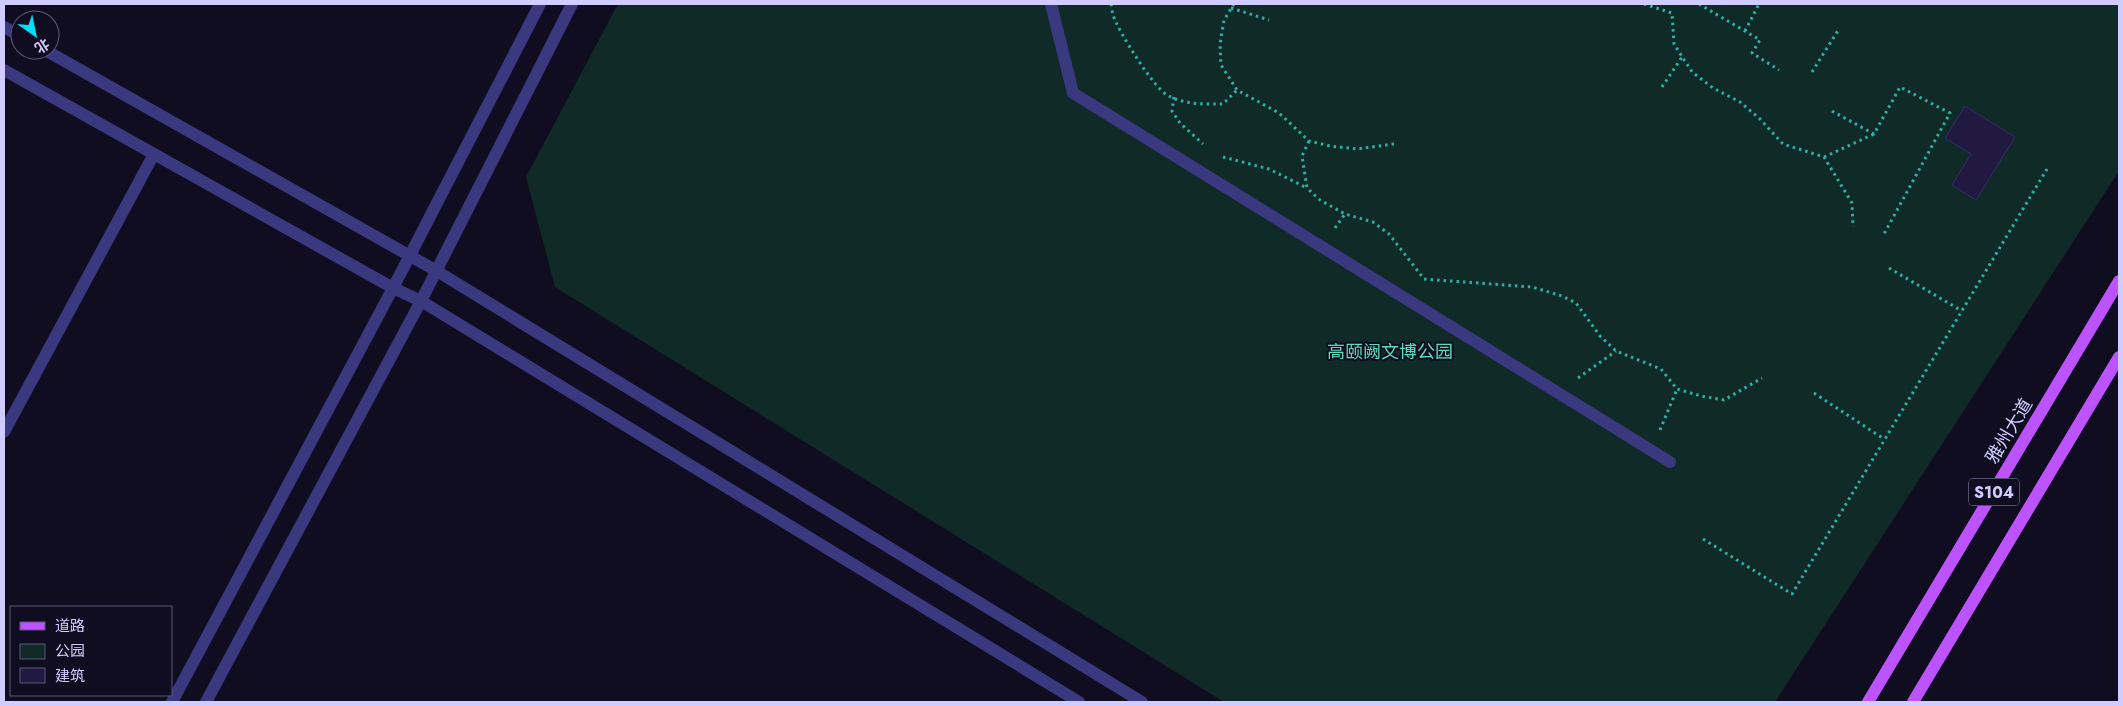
<svg xmlns="http://www.w3.org/2000/svg" width="2123" height="706" viewBox="0 0 2123 706" font-family="Jost,'Noto Sans SC',sans-serif">
	<rect width="100%" height="100%" fill="#100d20"/>
	<path fill="#102a28" d="M 618,4 L 2119,4 L 2119,171 L 1775,702 L 1224,702 L 555,287 L 526,177 Z"/>
	<path fill="#211940" stroke="#382b6c" d="M 1965,106 L 2015,137 L 1976,200 L 1952,185 L 1971,154 L 1945,138 Z"/>
	<g fill="none" stroke-linecap="round" stroke-linejoin="round">
		<path stroke="#2eb0a8" stroke-width="3" stroke-dasharray="2.5 4" stroke-linecap="butt" d="M 1111,4 C 1112,7 1112,12 1113,15 C 1118,31 1154,88 1167,95 C 1184,105 1205,104 1223,104 L 1237,90
			M 1234,4 L 1224,20 L 1220,44 L 1221,65 L 1237,90 L 1279,113 L 1309,141 L 1330,146 L 1357,149 L 1394,144
			M 1644,4 L 1672,13 L 1674,44 L 1692,72 L 1713,88 L 1740,102 L 1760,119 L 1783,144 L 1824,157 L 1852,203 L 1853,227
			M 1699,4 L 1760,40 L 1752,53 L 1779,70
			M 1231,8 L 1269,20
			M 1745,31 L 1759,4
			M 1812,72 L 1839,29
			M 1662,87 L 1682,57
			M 1174,97 L 1172,111 L 1180,123 L 1203,144
			M 1832,111 L 1874,134 L 1900,87 L 1950,113 L 1884,234
			M 1309,141 L 1302,156 L 1307,188 L 1320,200 L 1345,214 L 1373,222 L 1389,234 L 1424,279 L 1532,287 L 1562,296 L 1576,303 L 1600,336 L 1616,351 L 1661,369 L 1677,389 L 1701,396 L 1724,400 L 1762,378
			M 1223,157 L 1269,169 L 1307,188
			M 1824,157 L 1874,134
			M 1335,228 L 1345,214
			M 1889,268 L 1962,311
			M 1578,378 L 1616,351
			M 1814,393 L 1884,439
			M 1660,430 L 1677,389
			M 1703,539 L 1792,594 L 2047,169"/>
		<path stroke="#3a387e" stroke-width="12" d="M 1051,4 L 1073,93 L 1670,462
			M 4,27 L 20,36
			M 45,50 L 435,270 L 1142,702
			M 4,70 L 393,288 L 421,301 L 1079,702
			M 4,432 L 154,154
			M 172,702 L 393,288 L 540,4
			M 206,702 L 421,301 L 572,4"/>
		<path stroke="#bd53fe" stroke-width="12" d="M 1868,702 L 2119,281
			M 1913,702 L 2119,357"/>
	</g>
	<g text-anchor="middle" stroke-width="4" stroke-linejoin="round" paint-order="stroke">
		<rect fill="#100d20" stroke="#9793bc" stroke-width="1" x="1969" y="478.5" width="50" height="27" rx="4"/>
		<g font-size="16" font-weight="bold" fill="#d1ccff">
			<text x="1994" y="498">S104</text>
		</g>
		<g font-size="18" fill="#59debc" stroke="#100d20">
			<text x="1390" y="358">高颐阙文博公园</text>
		</g>
		<g font-size="18" fill="#d1ccff" stroke="#100d20">
			<text transform="translate(2009 431) rotate(-59)" y="6">雅州大道</text>
		</g>
	</g>
	<rect width="2123" height="706" fill="none" stroke="#d1ccff" stroke-width="10"/>
	<rect x="10" y="606" width="162" height="90" fill="#100d20" stroke="#5d5979"/>
	<rect x="20" y="622" width="25" height="8" fill="#bd53fe" stroke="#5d5979"/>
	<text x="55" y="631" font-size="15" fill="#d1ccff">道路</text>
	<rect x="20" y="644" width="25" height="15" fill="#102a28" stroke="#5d5979"/>
	<text x="55" y="656" font-size="15" fill="#d1ccff">公园</text>
	<rect x="20" y="668" width="25" height="15" fill="#211940" stroke="#5d5979"/>
	<text x="55" y="681" font-size="15" fill="#d1ccff">建筑</text>
	<g transform="translate(35 35) rotate(147)"><circle r="24" fill="#100d20" stroke="#5d5979"/>
	<path d="M0-4L9 19L0 12L-9 19Z" fill="#02def5"/>
	<text y="-8" font-size="14" font-weight="bold" text-anchor="middle" fill="#d1ccff">北</text>
	</g>
</svg>
